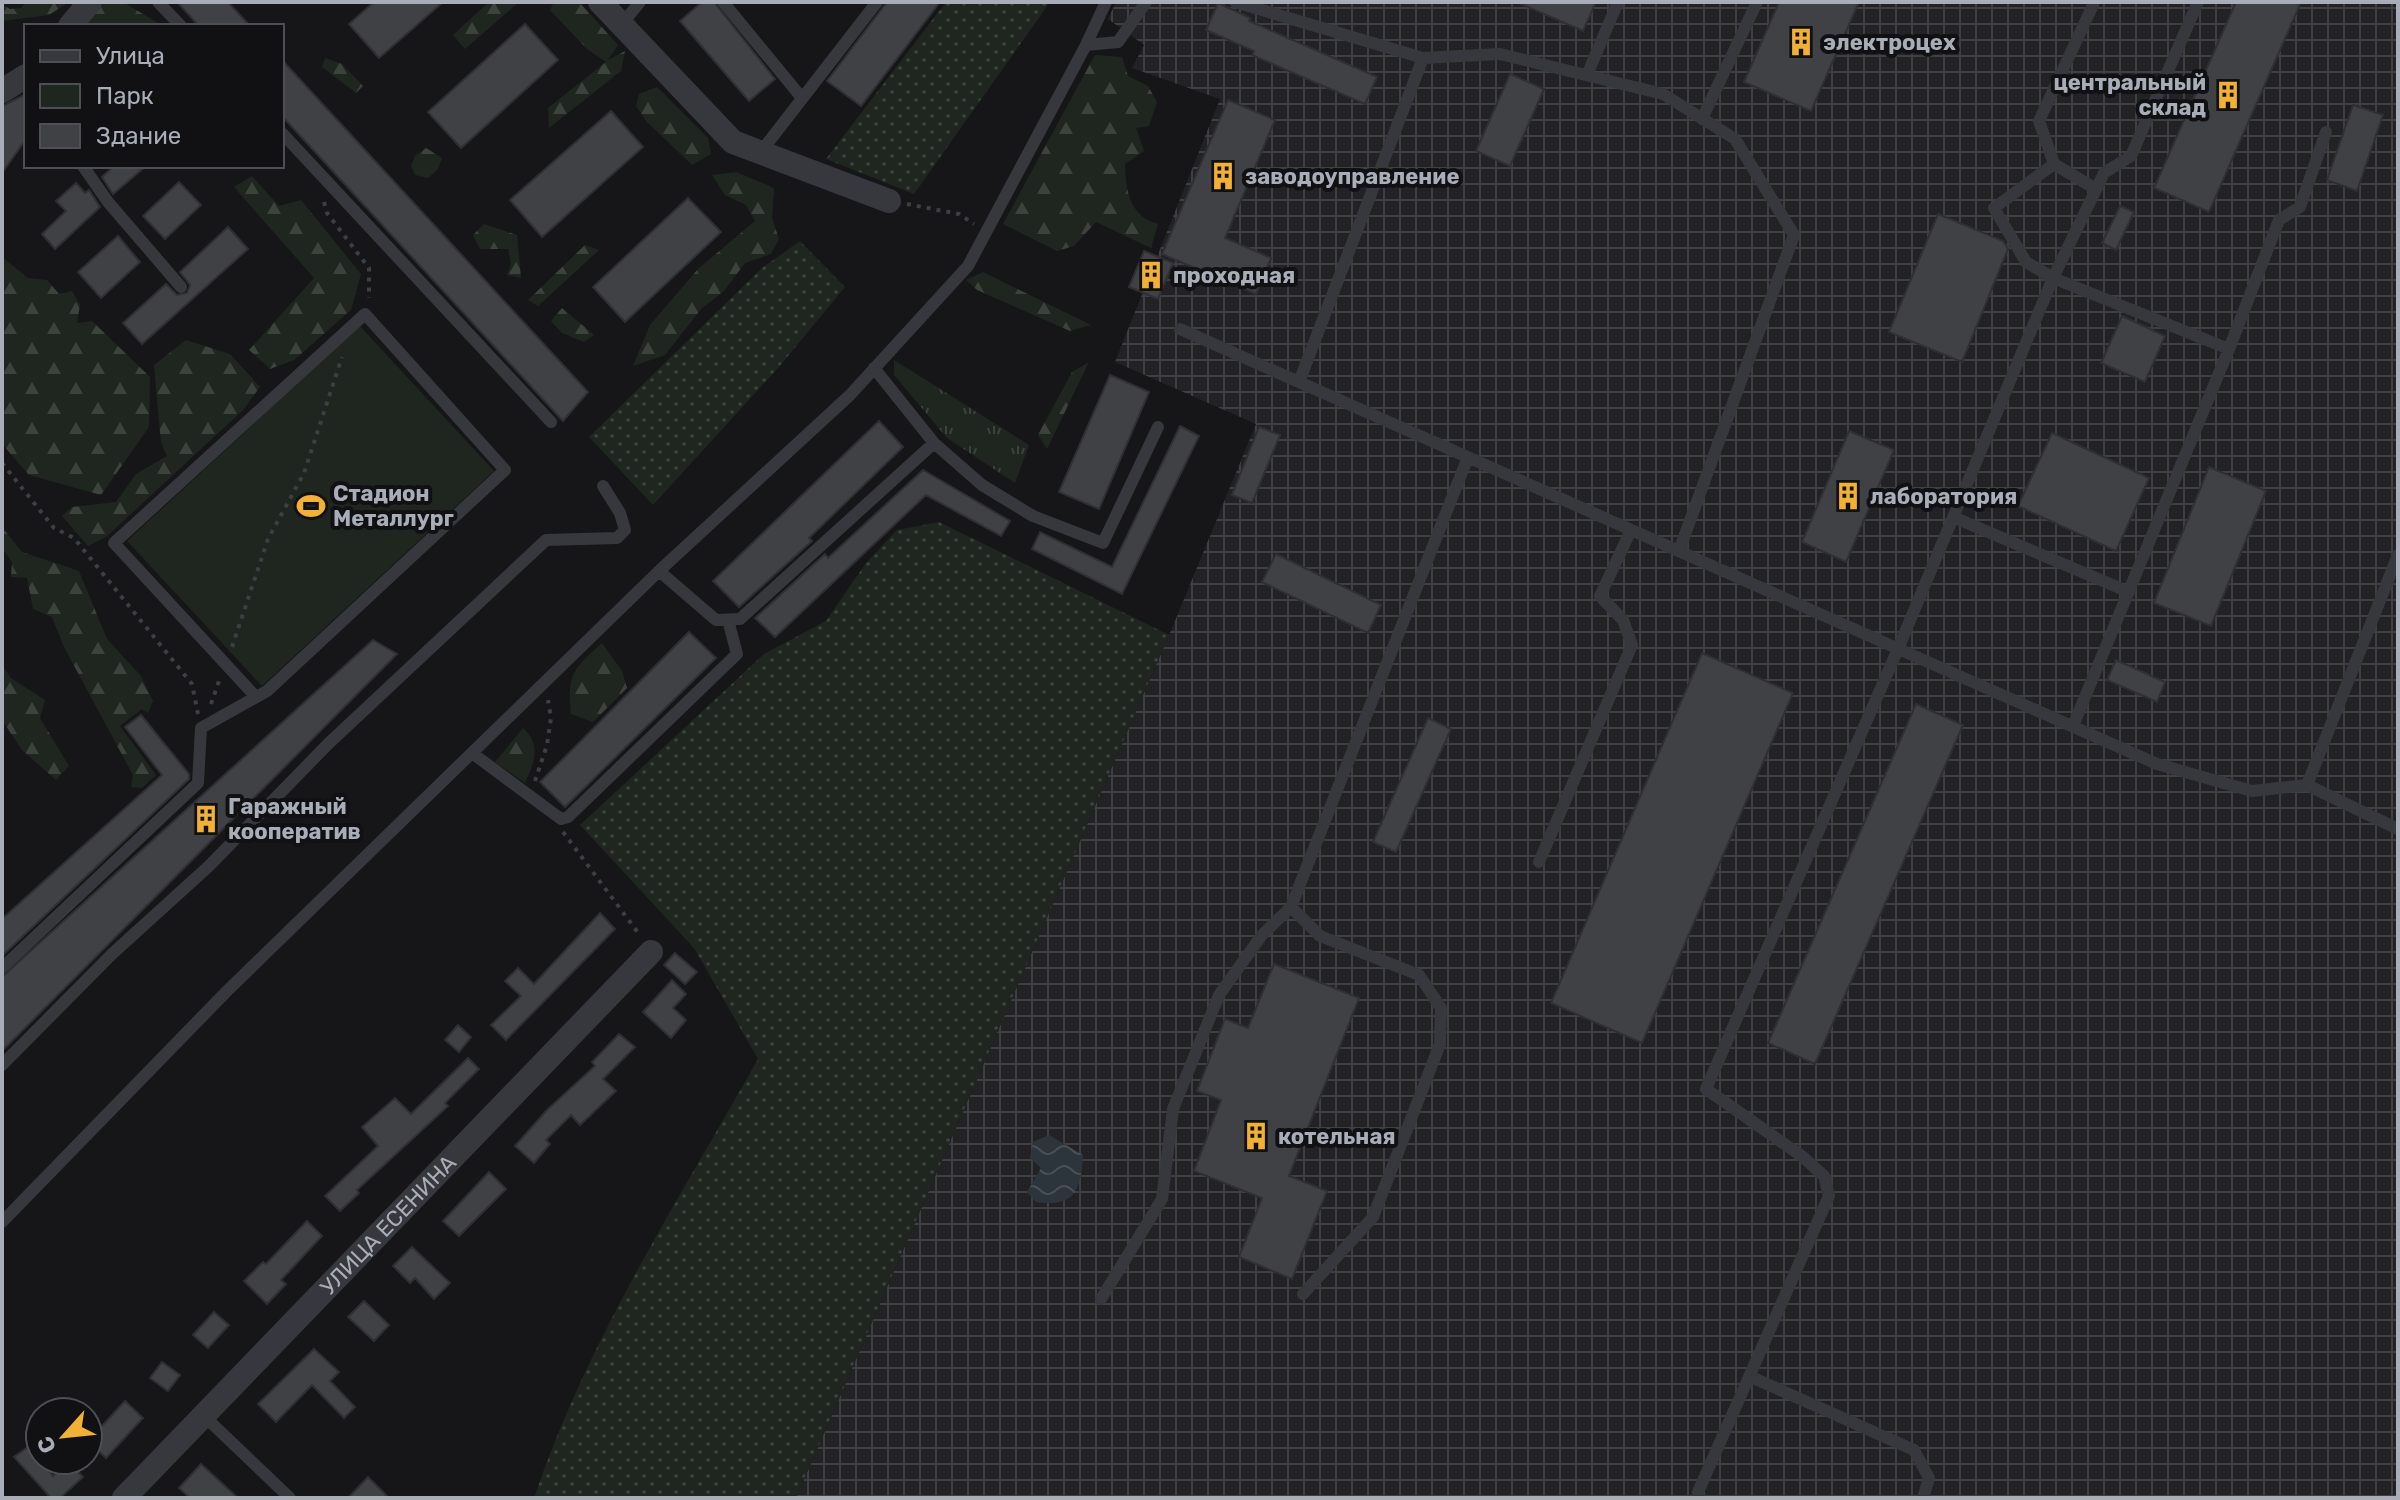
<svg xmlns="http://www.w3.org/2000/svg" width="2400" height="1500" viewBox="0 0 2400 1500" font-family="Rubik,sans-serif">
	<defs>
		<pattern id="industrial-grid" width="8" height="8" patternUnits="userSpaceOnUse" patternTransform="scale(2)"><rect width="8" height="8" fill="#222225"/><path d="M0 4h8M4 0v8" fill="none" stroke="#3f3f43"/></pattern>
		<pattern id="grass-tufts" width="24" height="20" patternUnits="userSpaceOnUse" patternTransform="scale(2)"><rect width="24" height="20" fill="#1e261f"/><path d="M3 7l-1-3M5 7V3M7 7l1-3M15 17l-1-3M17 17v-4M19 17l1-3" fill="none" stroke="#3c433d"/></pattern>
		<pattern id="forest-firs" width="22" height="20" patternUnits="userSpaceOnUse" patternTransform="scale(2)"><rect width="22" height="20" fill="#1e261f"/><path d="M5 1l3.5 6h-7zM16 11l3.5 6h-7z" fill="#3c433d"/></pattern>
		<pattern id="garden-dots" width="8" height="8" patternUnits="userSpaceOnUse" patternTransform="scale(2)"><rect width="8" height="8" fill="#1e261f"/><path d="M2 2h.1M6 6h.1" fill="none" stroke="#3c433d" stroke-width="1.8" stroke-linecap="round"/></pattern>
		<pattern id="water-waves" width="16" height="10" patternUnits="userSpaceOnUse" patternTransform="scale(2)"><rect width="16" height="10" fill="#2c353c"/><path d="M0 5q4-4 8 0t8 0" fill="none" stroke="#485056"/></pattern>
	</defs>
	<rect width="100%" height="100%" fill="#161618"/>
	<path fill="url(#industrial-grid)" d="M 1116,2 L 2398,2 L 2398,1498 L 796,1498 L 1175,621 L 1256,424 L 1115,362 L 1220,99 L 1132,68 L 1144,45 L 1108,19 Z"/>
	<path fill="url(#grass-tufts)" d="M 894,360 L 1029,445 L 1015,483 L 947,438 L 894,375 Z"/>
	<path fill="url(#forest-firs)" d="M 26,2 L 123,2 L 163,26 L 89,26 L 77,2 L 66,4 L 49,15 L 2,21 L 2,4 L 10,9 L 21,8 Z
		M 489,2 L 519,2 L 465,49 L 453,35 Z
		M 554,2 L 579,2 L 618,45 L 608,60 L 625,51 L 621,71 L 549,128 L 548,108 L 606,62 L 587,49 L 550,10 Z
		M 1095,55 L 1122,57 L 1128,76 L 1148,86 L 1157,102 L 1149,126 L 1136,128 L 1144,151 L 1125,164 C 1126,191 1129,216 1158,224 L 1151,248 L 1096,222 L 1074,246 L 1057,251 L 1003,224 Z
		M 325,58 L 342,64 L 363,86 L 356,93 L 322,67 Z
		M 657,87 L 708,138 L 711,154 L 692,165 L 647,122 L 636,106 L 639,94 Z
		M 426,148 L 442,158 L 438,169 L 428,178 L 415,175 L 411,166 L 415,156 Z
		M 736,172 L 774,188 L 772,218 L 779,239 L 771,254 L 745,263 L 724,291 L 701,309 L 665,355 L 633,366 L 650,325 L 698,269 L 755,221 L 746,205 L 725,195 L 712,175 Z
		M 252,176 L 279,206 L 301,200 L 361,274 L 351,310 L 294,360 L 270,369 L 249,350 L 314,278 L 234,187 Z
		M 484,224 L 517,235 L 521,278 L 507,275 L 511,263 L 508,249 L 480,249 L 473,235 Z
		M 585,245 L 599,250 L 538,306 L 528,300 Z
		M 2,257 L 28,278 L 47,280 L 59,294 L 72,291 L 80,305 L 77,323 L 92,321 L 150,377 L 149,427 L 101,495 L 29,475 L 2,444 Z
		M 983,272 L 1091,325 L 1070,331 L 977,290 L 966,280 Z
		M 562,308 L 594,335 L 584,342 L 562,333 L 551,321 Z
		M 186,340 L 230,354 L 260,387 L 243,410 L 106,537 L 88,546 L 62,516 L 72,507 L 116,502 L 136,474 L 167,456 L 161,443 L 154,365 Z
		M 1089,362 L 1047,449 L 1038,435 L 1072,372 Z
		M 2,527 L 22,552 L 79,571 L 107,639 L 141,676 L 153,701 L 148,713 L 142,709 L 120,726 L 156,775 L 142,788 L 131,787 L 133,775 L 64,647 L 52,617 L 33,609 L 27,578 L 11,577 L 12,562 L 2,548 Z
		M 602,643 L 622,671 L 627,688 L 593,722 L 571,714 C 567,674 573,669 602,643 Z
		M 2,665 L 11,678 L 45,700 L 40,718 L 69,766 L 56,780 L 22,750 L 2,720 Z
		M 523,728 C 542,745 534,763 525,783 L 495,762 Z"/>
	<path fill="#1e261f" d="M 360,326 L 494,471 L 262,686 L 127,541 Z"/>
	<path fill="url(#garden-dots)" d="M 946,2 L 1050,2 L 914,194 L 826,159 Z
		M 800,241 L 845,287 L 778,368 L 653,505 L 589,437 L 762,268 Z
		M 939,522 L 1169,635 L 796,1498 L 534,1498 C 587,1341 677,1203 758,1059 L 694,948 L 580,825 L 764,654 L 826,621 L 866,563 L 897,530 Z"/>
	<path fill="url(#water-waves)" d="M 1049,1135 L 1083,1155 C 1081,1189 1076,1208 1036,1202 L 1027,1192 L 1041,1168 L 1030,1158 L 1033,1142 Z"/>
	<path fill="#404145" stroke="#303034" stroke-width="2" d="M 177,2 L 228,2 L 250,26 L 199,26 Z
		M 374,2 L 443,2 L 379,58 L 349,24 Z
		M 702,2 L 714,2 L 775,79 L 749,101 L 680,21 Z
		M 940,2 L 861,106 L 827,81 L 887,2 Z
		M 1517,2 L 1596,2 L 1583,31 Z
		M 1779,2 L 1859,2 L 1811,111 L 1744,82 Z
		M 2236,2 L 2301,2 L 2209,212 L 2154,188 Z
		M 1218,3 L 1250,18 L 1249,21 L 1377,77 L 1365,104 L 1252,55 L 1254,51 L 1206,30 Z
		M 525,24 L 558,60 L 461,148 L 428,112 Z
		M 282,60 L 588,392 L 563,421 L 282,116 Z
		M 1510,74 L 1544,89 L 1510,166 L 1476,151 Z
		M 26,94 L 26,139 L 2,173 L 2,106 Z
		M 1228,100 L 1275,120 L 1225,238 L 1271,258 L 1256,294 L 1162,254 Z
		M 2353,105 L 2383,115 L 2357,191 L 2327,180 Z
		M 611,111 L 643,147 L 542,237 L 510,200 Z
		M 114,166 L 146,166 L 113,194 L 102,177 Z
		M 179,182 L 201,205 L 165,239 L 143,216 Z
		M 76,183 L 85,193 L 89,190 L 100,207 L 55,249 L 42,234 L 66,211 L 56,201 Z
		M 688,198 L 721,232 L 625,322 L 593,287 Z
		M 2120,206 L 2134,212 L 2116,250 L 2102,243 Z
		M 1938,214 L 2003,241 L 2008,249 L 1962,362 L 1889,332 Z
		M 228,227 L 248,249 L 142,344 L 123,323 L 166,284 L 177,295 L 187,293 L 190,285 L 180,272 Z
		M 118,236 L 140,262 L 101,298 L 78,272 Z
		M 1144,251 L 1173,263 L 1158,299 L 1129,287 Z
		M 2122,316 L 2165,336 L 2145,382 L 2101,363 Z
		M 1110,375 L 1149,392 L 1099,509 L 1059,492 Z
		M 879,421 L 903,447 L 809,538 L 812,541 L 739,607 L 713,581 Z
		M 1180,426 L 1199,436 L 1122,594 L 1032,549 L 1040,532 L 1112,567 Z
		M 1259,427 L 1280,435 L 1252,503 L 1232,495 Z
		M 1849,431 L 1894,450 L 1846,562 L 1802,542 Z
		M 2052,433 L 2149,478 L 2116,551 L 2018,506 Z
		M 2209,467 L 2266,491 L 2211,626 L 2154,603 Z
		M 923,470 L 1010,521 L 1001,536 L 926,495 L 775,637 L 755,618 L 825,554 L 828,558 Z
		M 1276,554 L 1381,605 L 1368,633 L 1262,582 Z
		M 689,632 L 716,658 L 565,807 L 540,782 Z
		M 373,640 L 397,654 L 2,1051 L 2,977 Z
		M 1702,653 L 1793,693 L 1642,1043 L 1551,1003 Z
		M 2116,660 L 2165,682 L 2157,702 L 2107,680 Z
		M 1916,704 L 1963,725 L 1815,1064 L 1768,1043 Z
		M 141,715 L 189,774 L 189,779 L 2,956 L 2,919 L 162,775 L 125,727 Z
		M 1428,718 L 1451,729 L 1396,852 L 1373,842 Z
		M 600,913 L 615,929 L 506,1040 L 491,1025 L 521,996 L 505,981 L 518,968 L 534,984 Z
		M 675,953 L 697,972 L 685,984 L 664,965 Z
		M 1274,964 L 1359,998 L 1289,1176 L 1327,1191 L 1292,1279 L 1239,1257 L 1262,1198 L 1194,1171 L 1221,1100 L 1197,1091 L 1225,1019 L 1248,1028 Z
		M 672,980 L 686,994 L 673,1008 L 686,1020 L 671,1038 L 643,1012 Z
		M 458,1025 L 471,1037 L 459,1052 L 445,1040 Z
		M 619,1034 L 635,1047 L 603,1079 L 616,1091 L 580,1125 L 571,1115 L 546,1140 L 550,1144 L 534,1163 L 515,1146 L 547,1110 L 595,1066 L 592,1062 Z
		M 468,1058 L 479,1069 L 445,1103 L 448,1106 L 357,1190 L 359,1193 L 340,1211 L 325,1196 L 378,1146 L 362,1127 L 395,1098 L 411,1114 Z
		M 489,1172 L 506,1189 L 459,1236 L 443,1221 Z
		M 307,1221 L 322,1236 L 281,1280 L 286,1284 L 267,1304 L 244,1281 L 263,1262 L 266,1264 Z
		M 412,1247 L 450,1283 L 434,1299 L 415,1278 L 410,1283 L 393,1266 Z
		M 364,1301 L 389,1325 L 374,1341 L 348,1317 Z
		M 214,1312 L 229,1325 L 208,1348 L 193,1335 Z
		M 314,1349 L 339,1372 L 330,1381 L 355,1407 L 344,1418 L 312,1385 L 276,1422 L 258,1404 Z
		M 162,1362 L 180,1375 L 168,1391 L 150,1378 Z
		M 125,1401 L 143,1418 L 106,1458 L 88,1441 Z
		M 29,1446 L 53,1476 L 68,1461 L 83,1477 L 60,1498 L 51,1498 L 14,1457 Z
		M 201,1464 L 238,1498 L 190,1498 L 179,1488 Z
		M 368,1477 L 389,1498 L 348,1498 Z"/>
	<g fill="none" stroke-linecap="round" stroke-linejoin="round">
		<path stroke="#3d3f44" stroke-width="4" stroke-dasharray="4 6" stroke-linecap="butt" d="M 324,202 L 327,213 L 369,268 L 369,298
			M 907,204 L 959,214 L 974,224
			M 2,463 L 54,528 L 74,538 L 192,684 L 198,714
			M 232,647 L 268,539 L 304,473 L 342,357
			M 211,704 L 220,678
			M 535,781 L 547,745 L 551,718 L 548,700
			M 563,832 L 639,934"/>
		<path stroke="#37383d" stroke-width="12" d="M 158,2 L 181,26
			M 723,2 L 802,98
			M 1235,2 L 1423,58
			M 622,24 L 640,2
			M 1086,45 L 1106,2
			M 1587,75 L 1618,2
			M 1702,119 L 1757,2
			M 282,133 L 551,422
			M 760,153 L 877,2
			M 2054,164 L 2096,189
			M 83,166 L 108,202 L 181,287
			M 1180,329 L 2157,764 L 2252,791 L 2307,785 L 2398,829
			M 2229,349 L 2279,220 L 2300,207 L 2326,132
			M 1299,382 L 1423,58 L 1500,54 L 1663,94 L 1735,139 L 1794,235 L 1679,551
			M 934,443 L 982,485 L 1033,516 L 1103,543 L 1158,427
			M 1953,517 L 2129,592
			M 659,571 L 716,620 L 740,619 L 934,443 L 874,368
			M 2073,726 L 2229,349 L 2053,278 L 2104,173 L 2131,156 L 2198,2
			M 472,753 L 561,819 L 568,817 L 737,654 L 728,620
			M 2307,785 L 2398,555
			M 1539,862 L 1632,645 L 1623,620 L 1600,596 L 1631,530
			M 2,968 L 198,783 L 201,728 L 267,691 L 505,470 L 365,314 L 114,543 L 256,697
			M 2,1065 L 112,954 L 209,866 L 328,744 L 546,540 L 617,538 L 625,530 L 620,513 L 603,486
			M 2,1222 L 227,991 L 659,571 L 850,395 L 968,266 L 1086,45 L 1118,42 L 1146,2
			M 1303,1294 L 1373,1217 L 1440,1044 L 1441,1008 L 1419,975 L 1320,936 L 1291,907 L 1468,457
			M 1101,1299 L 1162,1199 L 1173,1109 L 1219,995 L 1262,935 L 1291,907
			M 1749,1376 L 1914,1450 L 1929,1478 L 1923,1498
			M 204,1416 L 290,1498
			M 1698,1492 L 1829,1196 L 1824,1176 L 1803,1157 L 1706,1089 L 1898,649 L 2053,278 L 2026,262 L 1994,208 L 2054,164 L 2039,121 L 2093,5"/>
		<g stroke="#37383d" stroke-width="24">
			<path d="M 600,2 L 733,142 L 889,201"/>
			<path d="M 70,26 L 90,2"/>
			<path d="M 2,91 L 26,76"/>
			<path id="s1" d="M 124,1498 L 651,952"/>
		</g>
	</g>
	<defs>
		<symbol id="building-bare" viewBox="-9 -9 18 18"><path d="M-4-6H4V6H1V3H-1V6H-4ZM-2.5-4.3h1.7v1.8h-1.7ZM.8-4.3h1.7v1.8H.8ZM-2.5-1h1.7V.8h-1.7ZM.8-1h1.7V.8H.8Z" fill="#f2b134" stroke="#111113" stroke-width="2.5" paint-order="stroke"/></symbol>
		<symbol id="stadium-bare" viewBox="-9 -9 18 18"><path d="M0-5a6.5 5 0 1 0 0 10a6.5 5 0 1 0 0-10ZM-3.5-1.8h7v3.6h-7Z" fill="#f2b134" stroke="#111113" stroke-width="2.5" paint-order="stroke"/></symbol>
	</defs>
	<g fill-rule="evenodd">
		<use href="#building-bare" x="1781" y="22" width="40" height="40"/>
		<use href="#building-bare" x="2208" y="75" width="40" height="40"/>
		<use href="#building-bare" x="1203" y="156" width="40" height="40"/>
		<use href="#building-bare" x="1131" y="255" width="40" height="40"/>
		<use href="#building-bare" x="1828" y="476" width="40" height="40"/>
		<use href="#stadium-bare" x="291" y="486" width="40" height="40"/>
		<use href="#building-bare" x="186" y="799" width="40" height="40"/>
		<use href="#building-bare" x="1236" y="1116" width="40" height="40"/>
	</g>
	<g text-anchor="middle" stroke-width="8" stroke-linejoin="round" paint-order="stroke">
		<g font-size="22" font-weight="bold" fill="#a8adb8" stroke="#111113" text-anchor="start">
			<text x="1823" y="50">электроцех</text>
			<text x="2206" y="90" text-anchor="end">центральный<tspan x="2206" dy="25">склад</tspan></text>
			<text x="1245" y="184">заводоуправление</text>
			<text x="1173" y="283">проходная</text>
			<text x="333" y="501">Стадион<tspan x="333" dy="25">Металлург</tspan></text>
			<text x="1870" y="504">лаборатория</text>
			<text x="228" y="814">Гаражный<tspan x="228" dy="25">кооператив</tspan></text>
			<text x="1278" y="1144">котельная</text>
		</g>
		<g font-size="22" fill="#a8adb8" stroke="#111113">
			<text dy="8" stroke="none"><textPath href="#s1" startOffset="380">УЛИЦА ЕСЕНИНА</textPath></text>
		</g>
	</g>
	<rect width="2400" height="1500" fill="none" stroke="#a8adb8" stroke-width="8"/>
	<rect x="24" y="24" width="260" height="144" fill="#111113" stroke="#4d4f55" stroke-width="2"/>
	<rect x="40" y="50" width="40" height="12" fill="#37383d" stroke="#4d4f55" stroke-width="2"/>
	<text x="96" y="64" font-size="24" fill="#a8adb8">Улица</text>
	<rect x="40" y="84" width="40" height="24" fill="#1e261f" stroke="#4d4f55" stroke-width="2"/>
	<text x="96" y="104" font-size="24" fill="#a8adb8">Парк</text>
	<rect x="40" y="124" width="40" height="24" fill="#404145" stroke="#4d4f55" stroke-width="2"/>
	<text x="96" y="144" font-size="24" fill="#a8adb8">Здание</text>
	<g transform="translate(64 1436) rotate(243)"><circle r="38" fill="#111113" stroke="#4d4f55" stroke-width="2"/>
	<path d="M0-6L14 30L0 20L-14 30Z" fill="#f2b134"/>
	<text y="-12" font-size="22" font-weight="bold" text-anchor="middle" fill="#a8adb8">С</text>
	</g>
</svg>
